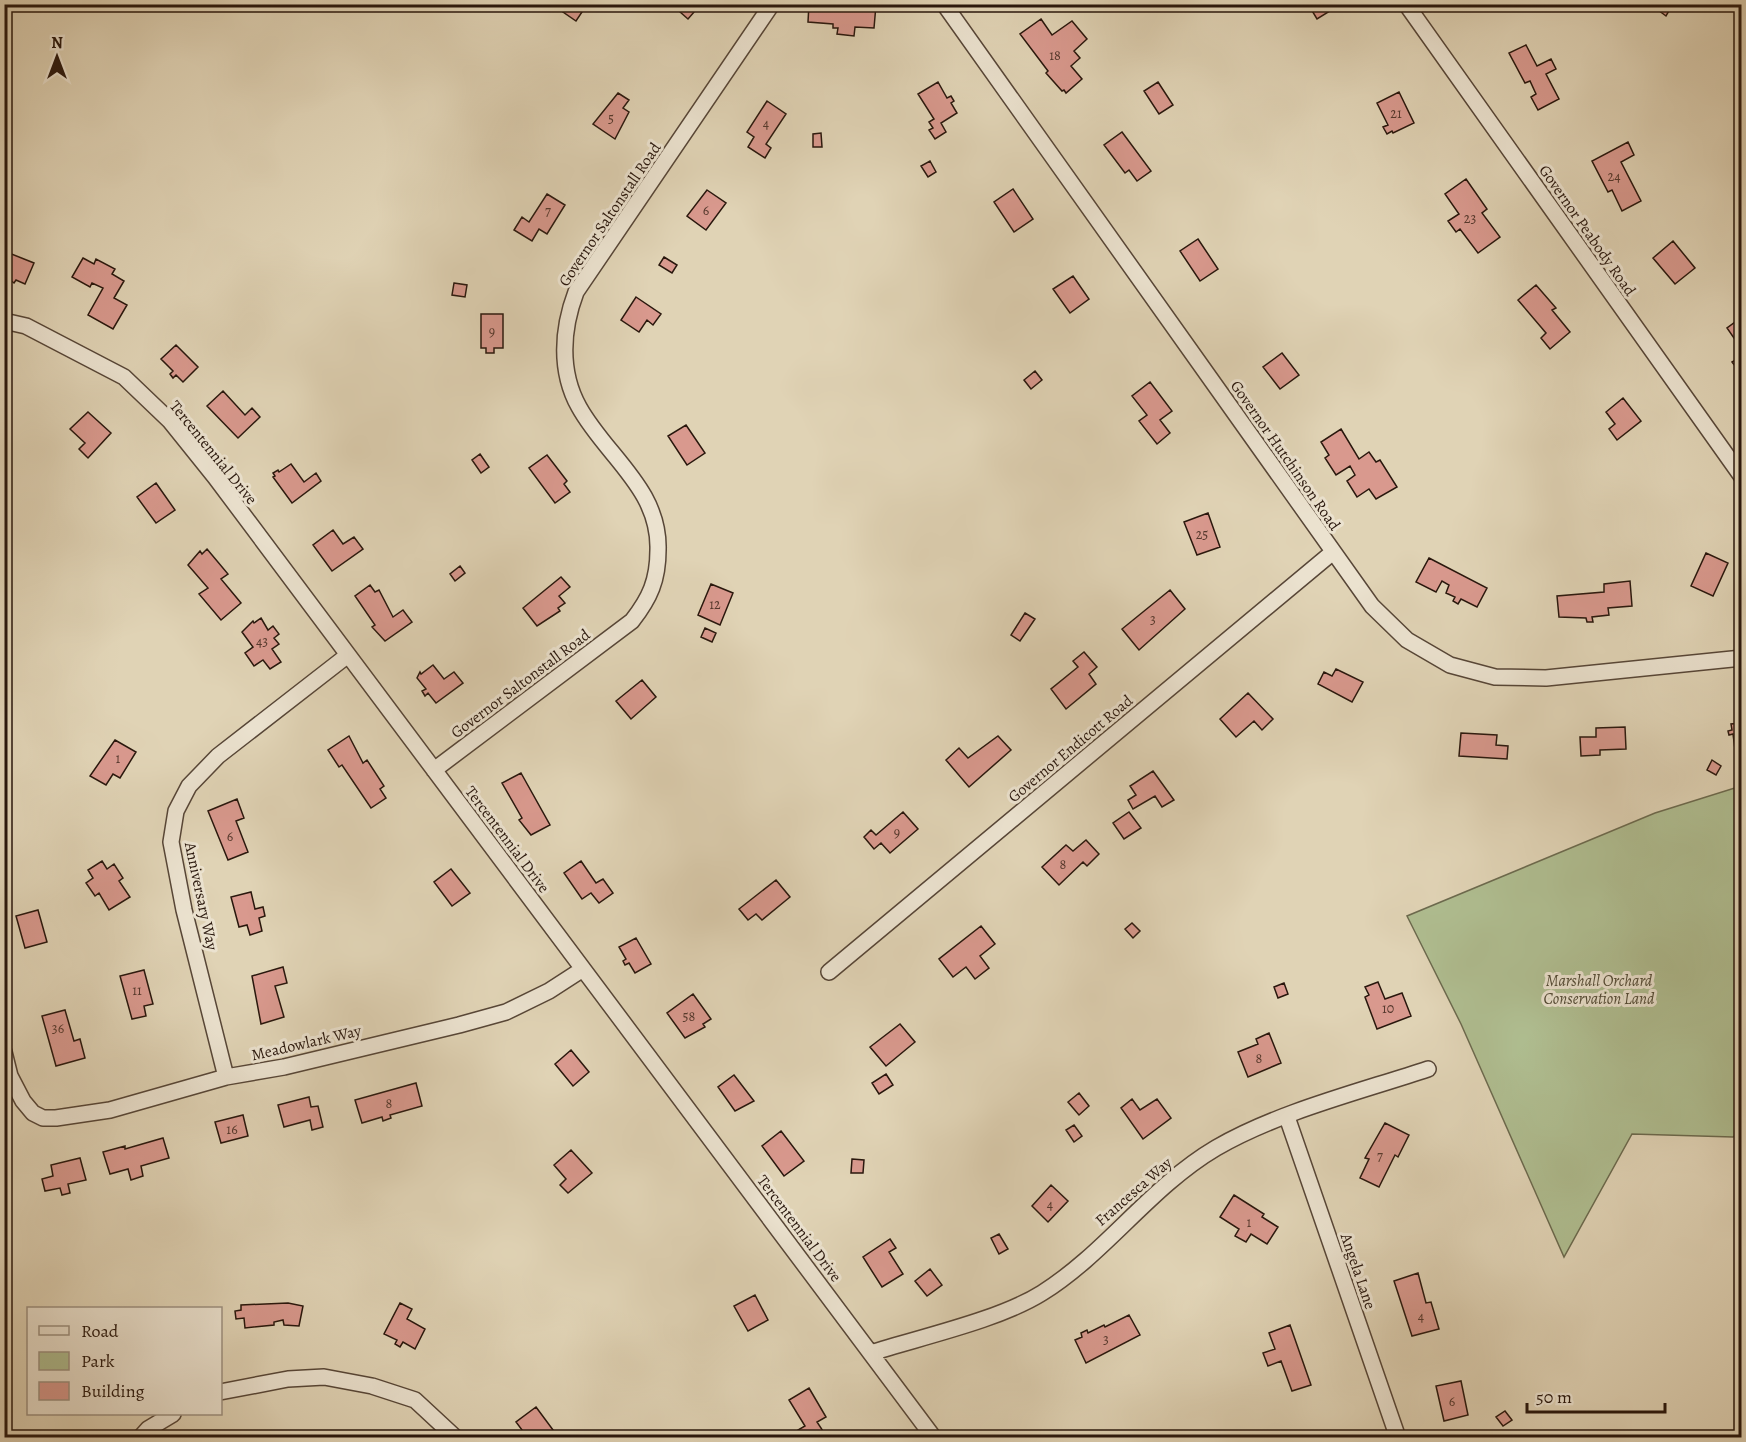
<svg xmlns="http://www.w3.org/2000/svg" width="1746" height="1442" viewBox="0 0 1746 1442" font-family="Alegreya,serif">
	<rect width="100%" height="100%" fill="#e0d3b5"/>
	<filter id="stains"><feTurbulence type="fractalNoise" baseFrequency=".00333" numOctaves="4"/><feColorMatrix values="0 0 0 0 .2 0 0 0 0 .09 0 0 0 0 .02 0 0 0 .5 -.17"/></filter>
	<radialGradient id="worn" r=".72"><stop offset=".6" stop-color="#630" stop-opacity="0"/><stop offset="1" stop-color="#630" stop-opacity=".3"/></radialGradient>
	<path fill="#afbd90" stroke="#6c6a4e" stroke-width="1.5" d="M 1741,786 L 1741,1131 L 1733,1137 L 1632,1134 L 1564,1257 L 1461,1024 L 1407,916 L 1655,813 Z"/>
	<path fill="#d9998e" stroke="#29170d" stroke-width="1.5" d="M 568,4 L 582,12 L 576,21 L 563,12 Z
		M 671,4 L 701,4 L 688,19 Z
		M 809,4 L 876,5 L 874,28 L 855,27 L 854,36 L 837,34 L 838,28 L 833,28 L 833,24 L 808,22 Z
		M 1308,4 L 1337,4 L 1338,6 L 1317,19 Z
		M 1650,4 L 1673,4 L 1666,16 Z
		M 1041,19 L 1052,35 L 1072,21 L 1087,39 L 1074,51 L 1080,58 L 1071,66 L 1082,79 L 1066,93 L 1064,90 L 1062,91 L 1046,73 L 1048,71 L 1020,34 Z
		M 1526,45 L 1537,66 L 1551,59 L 1556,69 L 1546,74 L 1559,99 L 1538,110 L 1531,97 L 1536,94 L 1530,81 L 1525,83 L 1509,53 Z
		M 938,82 L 947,98 L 951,96 L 954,101 L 951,103 L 957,113 L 941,123 L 946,132 L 935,139 L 929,130 L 933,128 L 929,122 L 934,119 L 918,94 Z
		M 1158,82 L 1173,105 L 1159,114 L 1144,91 Z
		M 1399,92 L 1414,123 L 1393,133 L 1392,131 L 1387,134 L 1383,127 L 1388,125 L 1377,103 Z
		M 618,93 L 629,100 L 623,108 L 629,112 L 615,139 L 593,124 Z
		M 767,101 L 786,114 L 766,144 L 771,148 L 765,158 L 748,147 L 754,137 L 747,132 Z
		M 1122,132 L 1151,171 L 1137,181 L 1129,170 L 1125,173 L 1104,145 Z
		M 821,133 L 822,147 L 813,147 L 813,134 Z
		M 1628,142 L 1634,155 L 1621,162 L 1641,201 L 1622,211 L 1612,190 L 1608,192 L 1592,161 Z
		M 930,161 L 936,172 L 928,177 L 921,166 Z
		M 1466,179 L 1487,209 L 1482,213 L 1500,237 L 1478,253 L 1460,229 L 1456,232 L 1448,221 L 1459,214 L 1445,194 Z
		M 1013,189 L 1033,219 L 1014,232 L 994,202 Z
		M 707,190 L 726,203 L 706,230 L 687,216 Z
		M 547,194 L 565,205 L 547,234 L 539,229 L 532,241 L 514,230 L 522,217 L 529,222 Z
		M 1198,239 L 1218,269 L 1200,281 L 1180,251 Z
		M 1673,241 L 1695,268 L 1675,284 L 1653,258 Z
		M 4,251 L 34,263 L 25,284 L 16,280 L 14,283 L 4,275 Z
		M 664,257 L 677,265 L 672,273 L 659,265 Z
		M 83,258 L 94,264 L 96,259 L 115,269 L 112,274 L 124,281 L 114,298 L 127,305 L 113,329 L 88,315 L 103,288 L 92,283 L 90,287 L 72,277 Z
		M 1073,276 L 1089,299 L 1070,313 L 1053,289 Z
		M 454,283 L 467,285 L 465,297 L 452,295 Z
		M 1536,285 L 1556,308 L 1552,310 L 1570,332 L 1550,349 L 1541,338 L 1546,333 L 1518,300 Z
		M 636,297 L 661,314 L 653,325 L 647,320 L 639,332 L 621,320 Z
		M 481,314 L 503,314 L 503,348 L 494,348 L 494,353 L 486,353 L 486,348 L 481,348 Z
		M 1742,317 L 1742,337 L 1736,341 L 1727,328 Z
		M 176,345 L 198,367 L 183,382 L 176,375 L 173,378 L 170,374 L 173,371 L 161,359 Z
		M 1282,353 L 1299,375 L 1280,389 L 1263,367 Z
		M 1742,356 L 1742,375 L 1732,362 Z
		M 1035,371 L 1042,380 L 1031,389 L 1024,380 Z
		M 1150,382 L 1172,411 L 1160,420 L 1170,433 L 1157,444 L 1139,421 L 1147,415 L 1132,396 Z
		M 223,391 L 245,415 L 252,408 L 260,417 L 238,438 L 207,406 Z
		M 1623,398 L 1641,421 L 1617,440 L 1609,429 L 1615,424 L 1606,412 Z
		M 88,412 L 111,433 L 88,458 L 79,449 L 85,443 L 70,429 Z
		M 686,425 L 705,453 L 687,465 L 668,436 Z
		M 1341,429 L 1359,459 L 1369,452 L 1376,462 L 1380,460 L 1397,487 L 1376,499 L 1369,489 L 1357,497 L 1347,481 L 1355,475 L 1350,466 L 1336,475 L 1325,458 L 1329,455 L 1321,442 Z
		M 480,454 L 489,467 L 481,473 L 472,460 Z
		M 547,455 L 567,481 L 564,484 L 570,492 L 555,503 L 529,468 Z
		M 291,464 L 304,482 L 316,473 L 321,481 L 292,503 L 273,477 L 275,476 L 273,473 L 278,470 L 279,472 Z
		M 156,483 L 175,510 L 156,523 L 137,497 Z
		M 1208,513 L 1220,547 L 1197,555 L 1184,522 Z
		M 333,530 L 343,544 L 354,537 L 363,549 L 332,571 L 313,545 Z
		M 207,549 L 228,574 L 221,579 L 241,603 L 221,620 L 199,594 L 208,588 L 188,565 L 200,551 L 202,554 Z
		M 1706,553 L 1728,563 L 1713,596 L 1691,586 Z
		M 1429,558 L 1487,588 L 1477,607 L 1461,599 L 1458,604 L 1453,601 L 1455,597 L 1446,593 L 1449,585 L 1442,581 L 1436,592 L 1416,582 Z
		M 460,566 L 465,573 L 455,581 L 450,574 Z
		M 561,577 L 570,587 L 559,596 L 565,603 L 558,608 L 560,611 L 537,626 L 523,608 Z
		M 1630,581 L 1632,606 L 1608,608 L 1609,615 L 1592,617 L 1593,622 L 1587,622 L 1586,618 L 1559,617 L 1557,596 L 1604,592 L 1604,584 Z
		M 711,584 L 733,593 L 720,625 L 698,615 Z
		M 370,585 L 375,592 L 379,590 L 393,617 L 403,610 L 412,622 L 385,641 L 372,627 L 375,625 L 355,596 Z
		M 1170,590 L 1185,609 L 1139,650 L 1122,629 Z
		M 1025,613 L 1035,619 L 1020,641 L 1011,635 Z
		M 261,618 L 268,630 L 273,626 L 279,634 L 274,638 L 279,644 L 272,649 L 281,662 L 270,669 L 263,660 L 254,666 L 245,653 L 253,647 L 242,632 L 253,621 L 254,623 Z
		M 705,628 L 716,633 L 712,642 L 701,637 Z
		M 1084,652 L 1097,667 L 1089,674 L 1096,684 L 1066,709 L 1051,689 L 1078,667 L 1073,661 Z
		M 433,665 L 444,679 L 454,672 L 463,683 L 436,703 L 428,693 L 425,696 L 422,691 L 426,689 L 417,678 L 420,672 L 421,674 Z
		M 1336,669 L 1363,682 L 1352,702 L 1318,684 L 1324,672 L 1332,676 Z
		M 642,680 L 656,697 L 631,719 L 616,701 Z
		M 1248,693 L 1273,719 L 1262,730 L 1254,721 L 1236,737 L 1220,719 Z
		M 1742,723 L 1742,757 L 1736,757 L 1733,734 L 1729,735 L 1728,731 L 1732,730 L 1731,724 Z
		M 1625,727 L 1626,749 L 1600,750 L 1600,755 L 1581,756 L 1580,737 L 1596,737 L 1596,728 Z
		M 1461,733 L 1497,735 L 1496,745 L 1508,746 L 1507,759 L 1459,756 Z
		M 349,736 L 363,763 L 367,760 L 384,786 L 380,789 L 386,798 L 371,808 L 342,765 L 339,767 L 328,750 Z
		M 998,736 L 1011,750 L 969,787 L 946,760 L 959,748 L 968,758 Z
		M 115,740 L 136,752 L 120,778 L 113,774 L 106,785 L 90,776 Z
		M 1712,760 L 1721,766 L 1716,775 L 1707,770 Z
		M 1153,771 L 1174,800 L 1162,807 L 1155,796 L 1133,809 L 1128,800 L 1136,795 L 1130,786 Z
		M 4,773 L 9,791 L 4,792 Z
		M 521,773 L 550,825 L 531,835 L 519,820 L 522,818 L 502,783 Z
		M 237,799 L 244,818 L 236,821 L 248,852 L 228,860 L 208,811 Z
		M 903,812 L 918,829 L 890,853 L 881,843 L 874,849 L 864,837 L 871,830 L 876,835 Z
		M 1129,812 L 1141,828 L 1124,839 L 1113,823 Z
		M 1086,840 L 1099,854 L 1087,866 L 1083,862 L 1059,885 L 1042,867 L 1066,845 L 1073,851 Z
		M 102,861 L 107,869 L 114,864 L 123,878 L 119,881 L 130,897 L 109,910 L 99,893 L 95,896 L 86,883 L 93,878 L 88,870 Z
		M 581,861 L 596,883 L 603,879 L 613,893 L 599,903 L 591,893 L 582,899 L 564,873 Z
		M 451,869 L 470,893 L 452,906 L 434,882 Z
		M 776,880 L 790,897 L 762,920 L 756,914 L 748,920 L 739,909 Z
		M 251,892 L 255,909 L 263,907 L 265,916 L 259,918 L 262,931 L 250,935 L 247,925 L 239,927 L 231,897 Z
		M 38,910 L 47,942 L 25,948 L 16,916 Z
		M 1132,923 L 1140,931 L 1133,938 L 1125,929 Z
		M 981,926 L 995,944 L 980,956 L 989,968 L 975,979 L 966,967 L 953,977 L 939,959 Z
		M 636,938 L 651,964 L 635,973 L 629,963 L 625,965 L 623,961 L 626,959 L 619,947 Z
		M 283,967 L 287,983 L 275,986 L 284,1017 L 261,1024 L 252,976 Z
		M 144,970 L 153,1004 L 144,1006 L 146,1016 L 132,1019 L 120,976 Z
		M 1378,982 L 1385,999 L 1402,993 L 1411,1016 L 1377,1029 L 1365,997 L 1369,995 L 1365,987 Z
		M 1284,983 L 1288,994 L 1278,998 L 1274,987 Z
		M 693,994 L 711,1019 L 703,1024 L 705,1027 L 685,1038 L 667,1013 Z
		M 65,1010 L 74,1041 L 80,1039 L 85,1058 L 56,1066 L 42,1016 Z
		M 900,1024 L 915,1042 L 886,1066 L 870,1047 Z
		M 1269,1033 L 1281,1063 L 1248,1077 L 1238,1052 L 1258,1044 L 1256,1039 Z
		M 571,1050 L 589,1072 L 573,1086 L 555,1064 Z
		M 886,1074 L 893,1085 L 879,1094 L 872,1083 Z
		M 734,1075 L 754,1101 L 735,1111 L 718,1087 Z
		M 416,1083 L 422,1106 L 390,1115 L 391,1118 L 383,1121 L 382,1117 L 362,1123 L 355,1100 Z
		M 1079,1093 L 1089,1106 L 1079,1115 L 1068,1102 Z
		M 309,1097 L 311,1107 L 318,1106 L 323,1127 L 312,1130 L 310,1120 L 284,1127 L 278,1105 Z
		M 1132,1099 L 1140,1110 L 1157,1099 L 1171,1118 L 1143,1139 L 1121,1108 Z
		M 243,1115 L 248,1136 L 221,1143 L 215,1122 Z
		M 1385,1123 L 1409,1135 L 1398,1157 L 1395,1155 L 1379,1187 L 1360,1178 L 1369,1159 L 1365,1158 Z
		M 1074,1125 L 1082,1136 L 1074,1142 L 1066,1130 Z
		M 781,1131 L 804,1161 L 784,1176 L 762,1146 Z
		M 163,1138 L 169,1158 L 141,1166 L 143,1176 L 131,1180 L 128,1169 L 110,1174 L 103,1152 L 125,1146 L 125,1149 Z
		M 571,1150 L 592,1173 L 568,1193 L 560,1185 L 566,1179 L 554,1165 Z
		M 80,1158 L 86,1180 L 68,1184 L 70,1193 L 62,1195 L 60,1188 L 45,1191 L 42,1179 L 53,1176 L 51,1165 Z
		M 852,1159 L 864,1160 L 863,1173 L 851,1173 Z
		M 1051,1185 L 1068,1201 L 1048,1222 L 1032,1206 Z
		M 1234,1195 L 1264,1214 L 1262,1217 L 1278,1227 L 1267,1244 L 1251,1234 L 1246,1242 L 1235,1236 L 1239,1229 L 1220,1217 Z
		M 999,1234 L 1008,1249 L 999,1254 L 991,1238 Z
		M 890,1239 L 896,1248 L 889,1252 L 903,1274 L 882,1287 L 863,1257 Z
		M 930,1269 L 942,1285 L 927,1296 L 915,1281 Z
		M 1418,1273 L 1426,1303 L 1431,1302 L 1439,1329 L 1412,1336 L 1394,1281 Z
		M 755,1295 L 768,1320 L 748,1331 L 734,1306 Z
		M 288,1303 L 303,1306 L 299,1326 L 284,1325 L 283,1320 L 274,1322 L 274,1325 L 245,1328 L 244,1318 L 236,1319 L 235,1311 L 241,1310 L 241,1305 Z
		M 400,1303 L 412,1309 L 407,1319 L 425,1329 L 415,1349 L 403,1342 L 400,1347 L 395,1344 L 397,1340 L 384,1334 Z
		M 1129,1315 L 1140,1335 L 1086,1363 L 1075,1340 L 1082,1337 L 1081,1333 L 1087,1330 L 1088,1333 L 1104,1325 L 1105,1327 Z
		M 1290,1325 L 1311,1385 L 1292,1391 L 1281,1361 L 1268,1366 L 1263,1353 L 1275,1349 L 1269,1333 Z
		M 1461,1381 L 1468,1415 L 1444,1421 L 1436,1386 Z
		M 809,1388 L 826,1417 L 817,1422 L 825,1434 L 820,1438 L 802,1438 L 798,1430 L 805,1426 L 789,1400 Z
		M 536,1407 L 559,1438 L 528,1438 L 516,1422 Z
		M 1505,1411 L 1512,1420 L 1503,1426 L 1496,1417 Z"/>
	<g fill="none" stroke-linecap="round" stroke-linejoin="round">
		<defs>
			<path id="minor" d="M 944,4 L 1372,606 L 1407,640 L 1450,665 L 1495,677 L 1546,678 L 1742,658
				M 1406,4 L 1742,477
				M 4,321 L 26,326 L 124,377 L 170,421 L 215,477 L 934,1438
				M 434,770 L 632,621 C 650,598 658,580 658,550 C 660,489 606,456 579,407 C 559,371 562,329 576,292 L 772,4
				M 829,972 L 1333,552
				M 4,1052 L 10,1076 L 23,1101 L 33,1113 L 43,1118 L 56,1118 L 110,1110 L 226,1077 L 284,1067 L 459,1025 L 506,1012 L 549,991 L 583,969
				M 226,1077 L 184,910 L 171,842 L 176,811 L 189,786 L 218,756 L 348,655
				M 1287,1117 L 1398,1438
				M 871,1353 C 921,1337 999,1320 1042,1293 C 1106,1253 1150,1187 1216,1148 C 1278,1112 1359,1092 1428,1069
				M 220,1392 L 288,1379 L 324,1377 L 372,1386 L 415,1400 L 456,1438
				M 140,1438 L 148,1429 L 173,1414"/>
		</defs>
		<use href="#minor" stroke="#574637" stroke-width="18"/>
		<use href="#minor" stroke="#ebe2cf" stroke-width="15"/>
	</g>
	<g text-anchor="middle" stroke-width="6" stroke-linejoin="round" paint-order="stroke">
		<g font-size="14" fill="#55382d">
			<text x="1055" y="60">18</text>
			<text x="1396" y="118">21</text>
			<text x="611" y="123">5</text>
			<text x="766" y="128">4</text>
			<text x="1614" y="181">24</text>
			<text x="706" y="215">6</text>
			<text x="548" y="216">7</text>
			<text x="1470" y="223">23</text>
			<text x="492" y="336">9</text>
			<text x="1202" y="539">25</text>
			<text x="715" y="609">12</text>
			<text x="1153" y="624">3</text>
			<text x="262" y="646">43</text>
			<text x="118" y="763">1</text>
			<text x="897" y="837">9</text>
			<text x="230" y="841">6</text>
			<text x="1063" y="869">8</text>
			<text x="137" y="995">11</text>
			<text x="1388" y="1013">10</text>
			<text x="689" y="1021">58</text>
			<text x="58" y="1033">36</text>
			<text x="1259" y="1063">8</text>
			<text x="389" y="1108">8</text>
			<text x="232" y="1134">16</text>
			<text x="1380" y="1161">7</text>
			<text x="1050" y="1209">4</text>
			<text x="1249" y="1227">1</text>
			<text x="1421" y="1321">4</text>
			<text x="1106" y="1344">3</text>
			<text x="1452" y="1406">6</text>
		</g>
		<g font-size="16" fill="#29170d" stroke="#ebe2cf">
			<text transform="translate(609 214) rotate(-56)" y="6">Governor Saltonstall Road</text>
			<text transform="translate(1588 230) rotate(55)" y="6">Governor Peabody Road</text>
			<text transform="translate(214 452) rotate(51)" y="6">Tercentennial Drive</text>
			<text transform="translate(1286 455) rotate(55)" y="6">Governor Hutchinson Road</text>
			<text transform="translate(520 683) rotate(-37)" y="6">Governor Saltonstall Road</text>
			<text transform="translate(1070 748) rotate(-40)" y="6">Governor Endicott Road</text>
			<text transform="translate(508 839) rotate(53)" y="6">Tercentennial Drive</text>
			<text transform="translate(202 896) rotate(78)" y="6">Anniversary Way</text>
			<text transform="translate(306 1042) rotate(-13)" y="6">Meadowlark Way</text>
			<text transform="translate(1133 1191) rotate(-41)" y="6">Francesca Way</text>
			<text transform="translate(800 1228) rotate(53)" y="6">Tercentennial Drive</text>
			<text transform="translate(1359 1271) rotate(71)" y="6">Angela Lane</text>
		</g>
		<g font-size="16" font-style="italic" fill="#514934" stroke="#ebe2cf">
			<text x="1599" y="986">Marshall Orchard<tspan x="1599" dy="18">Conservation Land</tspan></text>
		</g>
	</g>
	<rect width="1746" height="1442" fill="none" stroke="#e0d3b5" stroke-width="24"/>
	<rect x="6" y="6" width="1734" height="1430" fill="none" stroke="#29170d" stroke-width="3"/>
	<rect x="12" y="12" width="1722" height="1418" fill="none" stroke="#29170d" stroke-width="1.5"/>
	<rect x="27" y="1307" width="195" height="108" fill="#ebe2cf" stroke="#9d9181" stroke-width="1.5"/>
	<rect x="39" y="1326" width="30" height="9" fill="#ebe2cf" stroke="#9d9181" stroke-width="1.5"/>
	<text x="81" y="1337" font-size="18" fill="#29170d">Road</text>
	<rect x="39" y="1352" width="30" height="18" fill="#afbd90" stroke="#9d9181" stroke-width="1.5"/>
	<text x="81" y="1367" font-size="18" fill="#29170d">Park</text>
	<rect x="39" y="1382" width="30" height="18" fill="#d9998e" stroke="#9d9181" stroke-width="1.5"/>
	<text x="81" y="1397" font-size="18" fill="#29170d">Building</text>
	<g transform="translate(57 57)" stroke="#ebe2cf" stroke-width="4.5" paint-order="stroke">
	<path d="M0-4.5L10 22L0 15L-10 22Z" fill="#29170d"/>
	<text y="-9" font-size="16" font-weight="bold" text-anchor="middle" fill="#29170d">N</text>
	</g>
	<path d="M1527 1403v9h138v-9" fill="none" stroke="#29170d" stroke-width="3"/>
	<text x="1536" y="1403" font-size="18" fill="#29170d" stroke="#ebe2cf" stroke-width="4.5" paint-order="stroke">50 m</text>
	<rect width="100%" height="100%" filter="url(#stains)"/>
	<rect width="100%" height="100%" fill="url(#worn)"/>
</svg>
